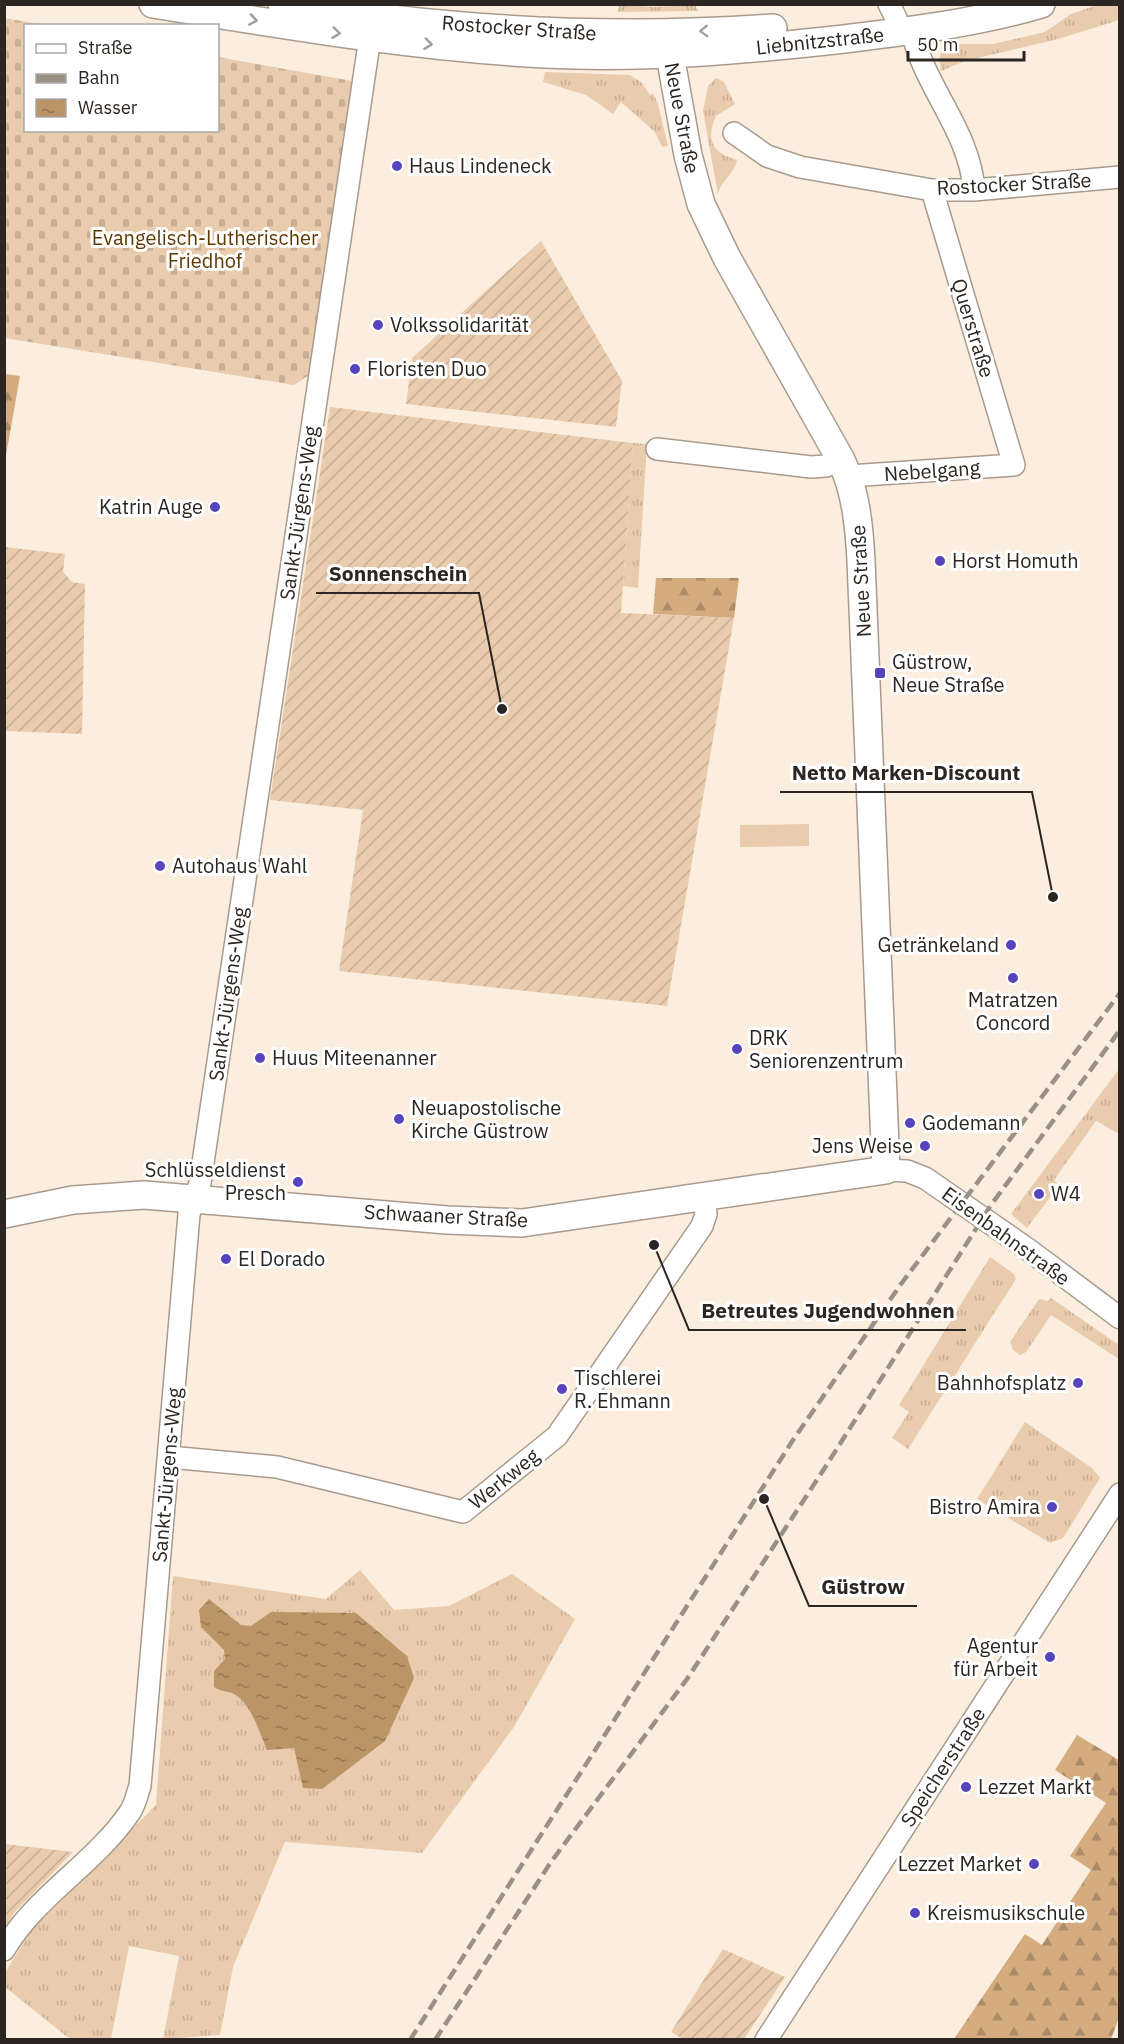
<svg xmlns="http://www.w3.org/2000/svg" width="1124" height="2044" viewBox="0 0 1124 2044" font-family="'IBM Plex Sans',sans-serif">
	<defs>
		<pattern id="grass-tufts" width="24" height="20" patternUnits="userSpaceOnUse" patternTransform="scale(1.5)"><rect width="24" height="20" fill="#e9cbad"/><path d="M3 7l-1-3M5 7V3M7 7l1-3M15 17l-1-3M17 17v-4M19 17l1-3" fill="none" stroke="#c8ae95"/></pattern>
		<pattern id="forest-firs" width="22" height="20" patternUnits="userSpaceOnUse" patternTransform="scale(1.5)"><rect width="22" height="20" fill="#d4ac80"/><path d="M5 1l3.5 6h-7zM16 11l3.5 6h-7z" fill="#ac8c68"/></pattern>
		<pattern id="cemetery-stones" width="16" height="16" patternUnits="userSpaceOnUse" patternTransform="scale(1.5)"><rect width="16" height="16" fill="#e9cbad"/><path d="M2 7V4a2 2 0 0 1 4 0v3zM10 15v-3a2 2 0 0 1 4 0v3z" fill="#c8ae95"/></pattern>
		<pattern id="garden-furrows" width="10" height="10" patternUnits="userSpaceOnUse" patternTransform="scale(1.5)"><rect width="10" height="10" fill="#e9cbad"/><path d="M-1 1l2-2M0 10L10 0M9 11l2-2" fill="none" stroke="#c8ae95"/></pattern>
		<pattern id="water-ripples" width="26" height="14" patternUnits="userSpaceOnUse" patternTransform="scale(1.5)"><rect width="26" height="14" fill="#bb9468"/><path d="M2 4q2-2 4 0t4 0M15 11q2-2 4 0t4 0" fill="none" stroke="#987955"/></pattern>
	</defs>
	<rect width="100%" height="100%" fill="#fceedf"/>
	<path fill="url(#grass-tufts)" d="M 620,5 L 654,7 L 695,5 L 698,11 L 617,12 Z
		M 1097,5 L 1119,5 L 1119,20 L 1058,39 L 965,61 L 941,71 L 939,58 L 942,52 L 952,44 L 993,44 L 1045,32 L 1071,14 Z
		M 545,72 L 630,75 L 641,82 L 650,95 L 653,93 L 658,104 L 668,146 L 662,147 L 655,132 L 621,102 L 613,114 L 586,95 L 543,82 Z
		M 716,78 L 724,82 L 735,104 L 716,116 C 705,141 713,153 737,160 C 735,174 720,181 718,195 L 703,111 L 708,86 Z
		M 633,443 L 647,444 L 638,588 L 623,586 Z
		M 1119,1069 L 1119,1134 L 1096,1121 L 1054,1180 L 1059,1185 L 1027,1228 L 1011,1214 Z
		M 990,1257 L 1014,1274 L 1016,1279 L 908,1449 L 892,1438 L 909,1412 L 899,1405 Z
		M 1051,1298 L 1119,1345 L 1119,1359 L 1051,1315 L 1026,1352 L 1020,1355 L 1013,1350 L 1010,1342 L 1039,1299 L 1048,1301 Z
		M 1025,1422 L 1092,1468 L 1100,1478 L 1063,1538 L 1050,1543 L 977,1499 Z
		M 360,1570 L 394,1610 L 449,1606 L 512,1574 L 575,1619 L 514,1727 L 422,1853 L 285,1842 L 233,1967 L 220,2035 L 163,2039 L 179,1956 L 129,1946 L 111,2039 L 73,2039 L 66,2036 L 5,1987 L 4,1974 L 32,1930 L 156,1805 L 173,1576 L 326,1599 Z"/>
	<path fill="url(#forest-firs)" d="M 5,374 L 20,376 L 5,461 L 4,374 Z
		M 656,578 L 739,578 L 734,618 L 653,614 Z
		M 1077,1735 L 1119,1760 L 1119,2018 L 1111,2039 L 954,2039 L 1025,1934 L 1042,1945 L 1091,1870 L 1070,1856 L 1106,1803 L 1055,1770 Z"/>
	<path fill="url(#cemetery-stones)" d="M 4,18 L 45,25 L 26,26 L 26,130 L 218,130 L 218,57 L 352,81 L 309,375 L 294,385 L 5,338 Z"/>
	<path fill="#e9cbad" d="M 809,824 L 809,846 L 740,847 L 740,825 Z"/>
	<path fill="url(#garden-furrows)" d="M 541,241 L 622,381 L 616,427 L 406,404 L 412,358 Z
		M 330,407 L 633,443 L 621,613 L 734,618 L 667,1006 L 339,971 L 363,810 L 270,800 Z
		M 5,547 L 65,554 L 63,572 L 72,582 L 85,584 L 82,734 L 5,731 Z
		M 5,1844 L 73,1852 L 14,1913 L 5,1928 Z
		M 723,1949 L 785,1977 L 744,2039 L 683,2039 L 671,2032 Z"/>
	<path fill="url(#water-ripples)" d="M 209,1599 L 241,1625 L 251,1626 L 271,1612 L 356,1613 L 407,1656 L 414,1678 L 385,1741 L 322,1789 L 303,1788 L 294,1748 L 267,1750 C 260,1734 252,1706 236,1695 C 230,1691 221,1692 214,1687 L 214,1671 L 225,1659 L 224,1650 L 201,1627 L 199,1610 Z"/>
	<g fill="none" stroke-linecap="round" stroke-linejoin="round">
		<defs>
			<path id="minor" d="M 889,4 L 896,18
				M 912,31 C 924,87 970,131 974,190
				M 734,133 L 767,156 L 800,167 L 932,190 L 974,190 L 1120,177
				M 657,449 L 811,467 L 826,466 L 841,460
				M 849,476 L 1014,465 L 932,190
				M 886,1170 L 907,1171 L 925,1178 L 1029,1250 L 1120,1318
				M 169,1457 L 277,1467 L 463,1512 L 557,1436 L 702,1226 L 706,1214 L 704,1199
				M 4,1950 C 36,1895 95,1864 130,1812 C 135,1805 137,1794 140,1786 L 189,1214 L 200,1183 L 370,37
				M 766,2040 L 1120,1494"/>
			<path id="major" d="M 153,4 C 284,25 413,47 545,54 C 645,59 745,50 844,39 C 910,31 976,23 1041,4
				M 282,4 C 444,30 609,40 773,28
				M 4,1214 L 73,1200 L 144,1195 L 447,1220 L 522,1223 L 886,1170 L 861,560 C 859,525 856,492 841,460 L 727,258 L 701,204 L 688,155 L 666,33"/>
		</defs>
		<use href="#minor" stroke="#a89b8d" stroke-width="24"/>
		<use href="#major" stroke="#a89b8d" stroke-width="30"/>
		<use href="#minor" stroke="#fff" stroke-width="21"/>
		<use href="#major" stroke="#fff" stroke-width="27"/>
		<path stroke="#9a9086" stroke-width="4.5" stroke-dasharray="12 6" stroke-linecap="butt" d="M 410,2040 L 793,1440 L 901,1284 L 1120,993
			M 435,2040 L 551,1862 L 687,1679 L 826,1466 L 991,1205 L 1120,1030"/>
	</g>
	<defs><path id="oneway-chevron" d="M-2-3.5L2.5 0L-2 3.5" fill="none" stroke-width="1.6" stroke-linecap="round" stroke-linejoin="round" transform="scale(1.5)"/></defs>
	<g stroke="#a09d9b">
		<use href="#oneway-chevron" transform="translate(253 20) rotate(9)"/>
		<use href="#oneway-chevron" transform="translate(704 31) rotate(178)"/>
		<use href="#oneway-chevron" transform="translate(336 33) rotate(7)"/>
		<use href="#oneway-chevron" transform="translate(428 44) rotate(7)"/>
	</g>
	<g fill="#5744bc" stroke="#fff" stroke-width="2">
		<circle cx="397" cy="166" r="6"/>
		<circle cx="378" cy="325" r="6"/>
		<circle cx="355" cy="369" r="6"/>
		<circle cx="215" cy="507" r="6"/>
		<circle cx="940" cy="561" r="6"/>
		<rect x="874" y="667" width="12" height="12" rx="3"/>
		<circle cx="160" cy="866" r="6"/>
		<circle cx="1011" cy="945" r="6"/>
		<circle cx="1013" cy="978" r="6"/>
		<circle cx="737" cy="1049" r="6"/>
		<circle cx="260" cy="1058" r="6"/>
		<circle cx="399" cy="1119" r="6"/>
		<circle cx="910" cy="1123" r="6"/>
		<circle cx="925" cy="1146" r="6"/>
		<circle cx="298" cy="1182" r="6"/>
		<circle cx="1039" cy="1194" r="6"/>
		<circle cx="226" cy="1259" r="6"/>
		<circle cx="1078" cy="1383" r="6"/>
		<circle cx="562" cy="1389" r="6"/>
		<circle cx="1052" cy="1507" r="6"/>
		<circle cx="1050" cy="1657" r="6"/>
		<circle cx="966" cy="1787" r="6"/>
		<circle cx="1034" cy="1864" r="6"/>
		<circle cx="915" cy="1913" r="6"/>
	</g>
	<g text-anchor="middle" stroke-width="6" stroke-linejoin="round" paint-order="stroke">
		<g font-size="20" fill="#2b2621" stroke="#fff">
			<text transform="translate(519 28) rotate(4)" y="7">Rostocker Straße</text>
			<text transform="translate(820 41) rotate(-6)" y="7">Liebnitzstraße</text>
			<text transform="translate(682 118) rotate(79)" y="7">Neue Straße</text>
			<text transform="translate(1014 184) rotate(-3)" y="7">Rostocker Straße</text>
			<text transform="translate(973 328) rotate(73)" y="7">Querstraße</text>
			<text transform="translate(932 471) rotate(-4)" y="7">Nebelgang</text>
			<text transform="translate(299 513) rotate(-82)" y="7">Sankt-Jürgens-Weg</text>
			<text transform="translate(861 581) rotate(-93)" y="7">Neue Straße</text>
			<text transform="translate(228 994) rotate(-82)" y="7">Sankt-Jürgens-Weg</text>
			<text transform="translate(446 1216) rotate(3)" y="7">Schwaaner Straße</text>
			<text transform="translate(1006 1236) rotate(36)" y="7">Eisenbahnstraße</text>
			<text transform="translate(167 1475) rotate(-85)" y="7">Sankt-Jürgens-Weg</text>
			<text transform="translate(504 1479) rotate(-39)" y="7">Werkweg</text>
			<text transform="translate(943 1767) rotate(-57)" y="7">Speicherstraße</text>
		</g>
		<g font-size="20" fill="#2b2621" stroke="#fff" text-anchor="start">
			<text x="409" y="173">Haus Lindeneck</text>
			<text x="390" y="332">Volkssolidarität</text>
			<text x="367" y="376">Floristen Duo</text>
			<text x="203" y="514" text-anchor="end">Katrin Auge</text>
			<text x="952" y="568">Horst Homuth</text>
			<text x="892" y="669">Güstrow,<tspan x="892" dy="23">Neue Straße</tspan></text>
			<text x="172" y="873">Autohaus Wahl</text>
			<text x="999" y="952" text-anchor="end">Getränkeland</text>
			<text x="1013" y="1007" text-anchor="middle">Matratzen<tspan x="1013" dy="23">Concord</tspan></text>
			<text x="749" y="1045">DRK<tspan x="749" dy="23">Seniorenzentrum</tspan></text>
			<text x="272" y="1065">Huus Miteenanner</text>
			<text x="411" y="1115">Neuapostolische<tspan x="411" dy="23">Kirche Güstrow</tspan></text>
			<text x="922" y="1130">Godemann</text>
			<text x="913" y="1153" text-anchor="end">Jens Weise</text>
			<text x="286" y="1177" text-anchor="end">Schlüsseldienst<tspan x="286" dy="23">Presch</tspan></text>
			<text x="1051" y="1201">W4</text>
			<text x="238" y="1266">El Dorado</text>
			<text x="574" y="1385">Tischlerei<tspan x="574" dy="23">R. Ehmann</tspan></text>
			<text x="1066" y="1390" text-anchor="end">Bahnhofsplatz</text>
			<text x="1040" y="1514" text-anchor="end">Bistro Amira</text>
			<text x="1038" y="1653" text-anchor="end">Agentur<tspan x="1038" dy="23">für Arbeit</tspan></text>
			<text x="978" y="1794">Lezzet Markt</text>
			<text x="1022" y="1871" text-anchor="end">Lezzet Market</text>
			<text x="927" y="1920">Kreismusikschule</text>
		</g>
		<g font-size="20" fill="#603900" stroke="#fff">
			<text x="205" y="245">Evangelisch-Lutherischer<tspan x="205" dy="23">Friedhof</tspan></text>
		</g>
	</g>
	<path fill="none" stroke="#2b2621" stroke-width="2" d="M502 709L479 593H316M1053 897L1032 792H780M654 1245L689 1330H966M764 1499L809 1606H917"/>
	<g fill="#2b2621" stroke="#fff" stroke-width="2">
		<circle cx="502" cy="709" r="6"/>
		<circle cx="1053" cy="897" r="6"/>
		<circle cx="654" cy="1245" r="6"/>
		<circle cx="764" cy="1499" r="6"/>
	</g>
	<g font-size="21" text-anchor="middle" font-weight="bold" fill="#2b2621" stroke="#fff" stroke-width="6" stroke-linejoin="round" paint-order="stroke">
		<text x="398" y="581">Sonnenschein</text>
		<text x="906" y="780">Netto Marken-Discount</text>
		<text x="828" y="1318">Betreutes Jugendwohnen</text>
		<text x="863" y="1594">Güstrow</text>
	</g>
	<rect width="1124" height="2044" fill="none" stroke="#2b2621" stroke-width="12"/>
	<rect x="24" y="24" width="195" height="108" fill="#ffffff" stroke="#aaa8a6" stroke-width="1.5"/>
	<rect x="36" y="44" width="30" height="9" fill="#ffffff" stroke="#aaa8a6" stroke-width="1.5"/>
	<text x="78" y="54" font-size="18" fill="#2b2621">Straße</text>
	<rect x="36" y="74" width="30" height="9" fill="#9a9086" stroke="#aaa8a6" stroke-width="1.5"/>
	<text x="78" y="84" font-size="18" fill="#2b2621">Bahn</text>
	<rect x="36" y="99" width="30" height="18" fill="url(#water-ripples)" stroke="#aaa8a6" stroke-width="1.5"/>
	<text x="78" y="114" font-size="18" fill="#2b2621">Wasser</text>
	<path d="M908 51v9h116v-9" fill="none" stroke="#2b2621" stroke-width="3"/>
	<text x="917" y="51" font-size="18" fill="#2b2621" stroke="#ffffff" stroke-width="4.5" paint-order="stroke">50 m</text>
</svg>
